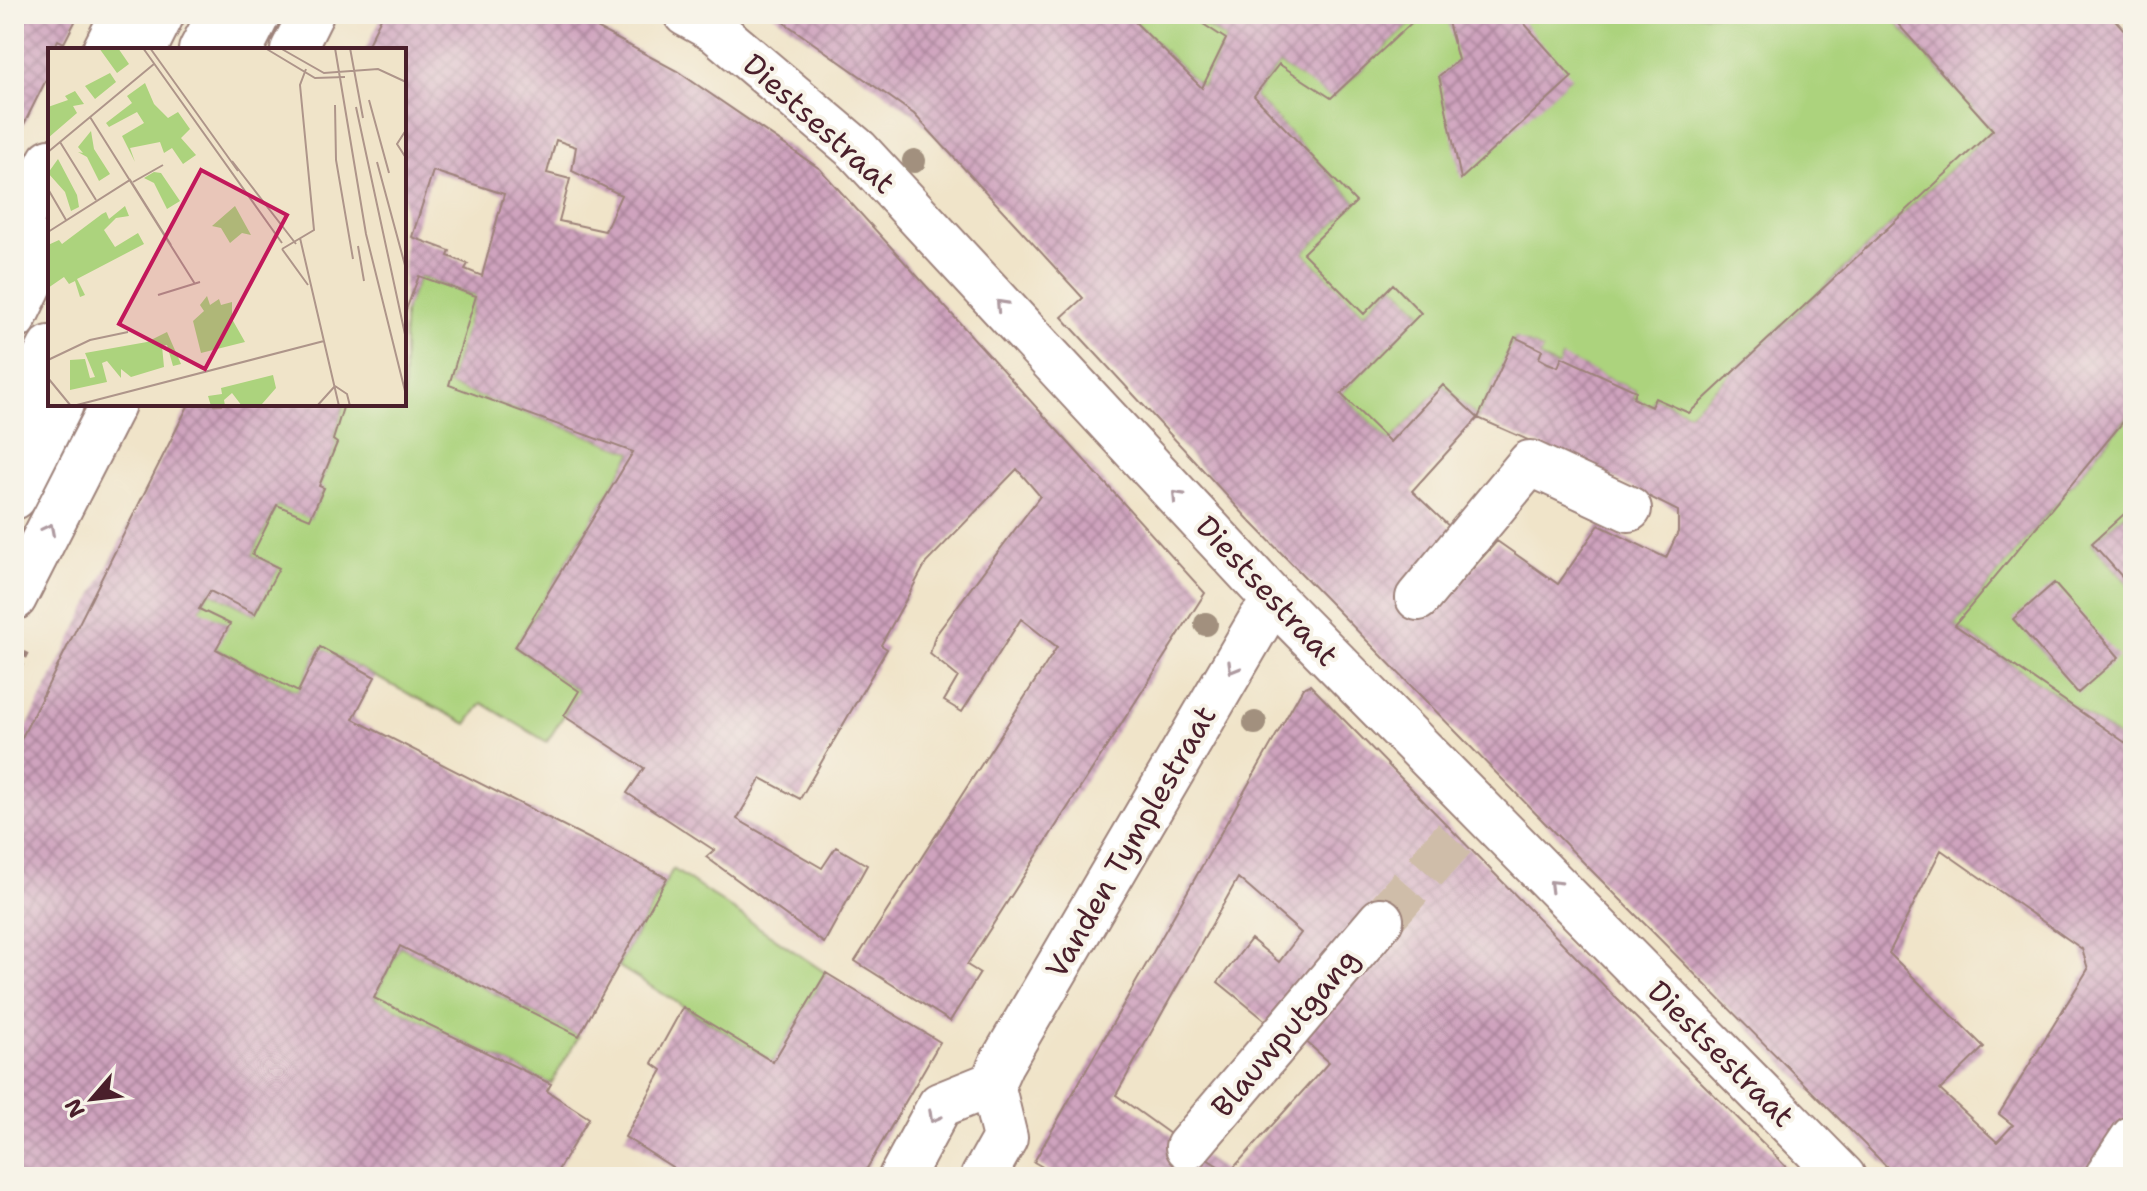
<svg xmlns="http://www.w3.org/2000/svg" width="2147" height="1191" viewBox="0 0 2147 1191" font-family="'Shantell Sans',sans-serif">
	<defs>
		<pattern id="building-cross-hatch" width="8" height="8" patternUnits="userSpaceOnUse" patternTransform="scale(2)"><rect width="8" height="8" fill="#cfa3be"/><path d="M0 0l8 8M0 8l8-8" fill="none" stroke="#aa849b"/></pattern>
	</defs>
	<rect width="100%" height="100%" fill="#f7f3e8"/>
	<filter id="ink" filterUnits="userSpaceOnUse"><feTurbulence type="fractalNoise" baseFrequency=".0125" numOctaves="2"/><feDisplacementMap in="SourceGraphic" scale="16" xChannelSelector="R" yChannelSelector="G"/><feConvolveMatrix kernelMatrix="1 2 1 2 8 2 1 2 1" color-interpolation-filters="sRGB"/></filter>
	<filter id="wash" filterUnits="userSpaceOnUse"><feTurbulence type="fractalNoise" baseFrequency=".006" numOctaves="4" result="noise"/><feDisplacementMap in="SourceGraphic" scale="32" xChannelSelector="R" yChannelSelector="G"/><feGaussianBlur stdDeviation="1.8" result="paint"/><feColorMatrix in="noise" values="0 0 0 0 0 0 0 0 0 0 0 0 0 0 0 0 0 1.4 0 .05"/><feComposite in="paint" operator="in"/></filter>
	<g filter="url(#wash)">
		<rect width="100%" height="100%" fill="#f0e4c9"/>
		<path fill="#acd37d" stroke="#7b7954" stroke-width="2" d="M 1127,14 L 1197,14 L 1194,19 L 1226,39 L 1202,88 Z
			M 1421,14 L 1889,14 L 1993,130 L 1689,413 L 1655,398 L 1651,407 L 1633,398 L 1636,391 L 1562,358 L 1558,367 L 1539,358 L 1542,350 L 1515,338 L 1478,418 L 1443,385 L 1390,442 L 1341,394 L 1421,312 L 1393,284 L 1364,314 L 1303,253 L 1356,202 L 1254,96 L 1279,64 L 1332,97 Z
			M 419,276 L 476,296 L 449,385 L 633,452 L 515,647 L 579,691 L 547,742 L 482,703 L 467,724 L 320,648 L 298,692 L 216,649 L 199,609 L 210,591 L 255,614 L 278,568 L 252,555 L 277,505 L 310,518 L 324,489 L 319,486 L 337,443 L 333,440 L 344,404 L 404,404 L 404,313 Z
			M 2133,410 L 2133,506 L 2092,543 L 2133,589 L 2133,748 L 1955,625 Z
			M 673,869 L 826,973 L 773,1062 L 618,966 Z
			M 400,946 L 579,1036 L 551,1084 L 374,998 Z"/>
		<g id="blocks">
			<path fill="url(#building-cross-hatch)" fill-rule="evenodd" d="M 14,14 L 79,14 L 64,43 L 58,40 L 53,50 L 50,50 L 50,72 L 14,144 Z
				M 383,14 L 571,14 L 677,71 L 820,169 L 1205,593 L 967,965 L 980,973 L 950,1021 L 855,961 L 1057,647 L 1021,619 L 962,712 L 944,701 L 958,677 L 930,654 L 935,636 L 1040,496 L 1017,469 L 926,563 L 881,645 L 887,649 L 800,799 L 761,778 L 737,819 L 822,868 L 836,847 L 867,865 L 824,943 L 706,857 L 714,850 L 627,793 L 644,768 L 564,716 L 579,691 L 515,647 L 633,452 L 449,385 L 476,296 L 419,276 L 404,315 L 404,50 L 365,50 ZM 556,140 L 576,147 L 572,171 L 621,195 L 605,231 L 559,221 L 570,179 L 547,173 ZM 433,171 L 504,194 L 482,276 L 465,269 L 468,264 L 448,256 L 450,251 L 412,237 Z
				M 772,14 L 1127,14 L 1202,88 L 1226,39 L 1194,18 L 1197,14 L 1421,14 L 1331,98 L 1279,64 L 1254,96 L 1356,202 L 1303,253 L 1364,314 L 1393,284 L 1421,313 L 1341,394 L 1390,442 L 1443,385 L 1478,418 L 1412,491 L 1454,531 L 1433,613 L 1497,541 L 1558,584 L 1599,525 L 1666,558 L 1678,532 L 1678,511 L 1601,472 L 1478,418 L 1515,337 L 1542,350 L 1539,358 L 1548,363 L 1558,367 L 1562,357 L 1636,391 L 1633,398 L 1651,407 L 1655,398 L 1689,413 L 1993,130 L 1889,14 L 2110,14 L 2133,40 L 2133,410 L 1955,625 L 2133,748 L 2133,1117 L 2093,1177 L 1897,1177 L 1591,870 L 1250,521 L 1062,317 L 1083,298 L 914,114 ZM 1941,850 L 2082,949 L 2088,969 L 1999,1114 L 2013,1125 L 1997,1142 L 1940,1090 L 1984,1047 L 1889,953 Z
				M 1456,14 L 1516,14 L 1572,77 L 1461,179 L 1439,76 L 1458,60 L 1448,22 Z
				M 189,404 L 344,404 L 333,440 L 337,443 L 319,486 L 324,488 L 310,519 L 277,505 L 252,555 L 279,568 L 255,614 L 210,591 L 199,609 L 230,624 L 216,649 L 298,692 L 320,647 L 375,677 L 353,719 L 667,878 L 579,1036 L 400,946 L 374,998 L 551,1084 L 547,1091 L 589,1118 L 554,1177 L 14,1177 L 14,753 Z
				M 2133,506 L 2133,589 L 2092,543 Z
				M 2054,583 L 2119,657 L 2078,693 L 2013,619 Z
				M 1310,685 L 1622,1004 L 1768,1148 L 1795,1177 L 1060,1177 L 1034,1162 L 1303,688 ZM 1238,878 L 1301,933 L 1279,962 L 1251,939 L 1218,982 L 1272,1026 L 1302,1038 L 1329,1062 L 1229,1173 L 1188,1147 L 1116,1095 Z
				M 826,973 L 940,1042 L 862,1177 L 688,1177 L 625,1137 L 662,1070 L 652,1063 L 683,1007 L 773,1062 Z"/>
		</g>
	</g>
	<g filter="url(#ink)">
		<use href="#blocks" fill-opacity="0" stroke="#9d827a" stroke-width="2"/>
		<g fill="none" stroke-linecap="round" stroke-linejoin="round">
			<path stroke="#cfbda9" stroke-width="44" stroke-dasharray="44 22" stroke-linecap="butt" d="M 1381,920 L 1457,835"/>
			<defs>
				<path id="minor" d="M 686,14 L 715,30 L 857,150 L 1276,602 L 1843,1177
					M 105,50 L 123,14
					M 144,50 L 162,14
					M 293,50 L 311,14
					M 14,233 L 50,161
					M 14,318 L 50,244
					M 14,598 L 113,404
					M 1418,598 L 1530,463 L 1629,509
					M 1188,1147 L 1381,920
					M 901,1177 L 940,1105 L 992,1084
					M 983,1177 L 1005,1138 L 992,1084 L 1001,1064 L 1260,621 L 1276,602
					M 2107,1177 L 2133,1138"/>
				<path id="major" d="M 201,50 L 220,14
					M 240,50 L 258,14
					M 14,419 L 50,348
					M 14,497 L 61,404"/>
			</defs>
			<use href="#minor" stroke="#9d827a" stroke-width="48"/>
			<use href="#major" stroke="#9d827a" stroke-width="48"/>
			<path stroke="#9d827a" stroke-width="5" stroke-dasharray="6 6" stroke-linecap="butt" d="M 14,679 L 30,647"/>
			<use href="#minor" stroke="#fff" stroke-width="44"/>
			<use href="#major" stroke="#fff" stroke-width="44"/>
		</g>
		<g fill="#a2907e">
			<circle cx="914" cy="161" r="12"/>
			<circle cx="1206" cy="624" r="12"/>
			<circle cx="1255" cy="723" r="12"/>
		</g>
		<defs><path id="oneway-chevron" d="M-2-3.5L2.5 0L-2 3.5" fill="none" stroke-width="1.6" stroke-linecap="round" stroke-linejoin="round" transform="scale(2)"/></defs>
		<g stroke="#ae9aa0">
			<use href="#oneway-chevron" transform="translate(1001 305) rotate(-133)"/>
			<use href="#oneway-chevron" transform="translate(1177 496) rotate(-133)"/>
			<use href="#oneway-chevron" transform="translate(49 529) rotate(-63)"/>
			<use href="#oneway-chevron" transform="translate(1233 668) rotate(120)"/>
			<use href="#oneway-chevron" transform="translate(1554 885) rotate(-135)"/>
			<use href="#oneway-chevron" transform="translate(934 1117) rotate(119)"/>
		</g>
	</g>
	<g text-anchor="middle" stroke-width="8" stroke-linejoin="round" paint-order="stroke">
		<g font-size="30" fill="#4a1f2b" stroke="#f7f3e8">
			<text transform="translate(819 124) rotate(42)" y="10">Diestsestraat</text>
			<text transform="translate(1267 591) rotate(47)" y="10">Diestsestraat</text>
			<text transform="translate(1131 842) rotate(-60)" y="10">Vanden Tymplestraat</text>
			<text transform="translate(1285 1033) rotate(-50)" y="10">Blauwputgang</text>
			<text transform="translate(1721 1054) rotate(45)" y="10">Diestsestraat</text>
		</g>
	</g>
	<g transform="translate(48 48)">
		<rect width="358" height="358" fill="#f0e4c9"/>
		<path d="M 51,0 L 70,0 L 81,16 L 69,25 ZM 62,25 L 68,34 L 47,51 L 37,38 ZM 97,35 L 106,56 L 120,70 L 130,64 L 142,81 L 133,90 L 148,107 L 135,116 L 124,100 L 116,105 L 112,94 L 82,100 L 87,114 L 74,88 L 96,75 L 89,64 L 61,79 L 58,75 L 84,55 L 79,48 ZM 27,43 L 36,56 L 25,58 L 29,65 L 0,90 L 0,59 L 20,52 L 17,48 ZM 43,83 L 46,101 L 62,126 L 51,133 L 39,109 L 30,104 L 35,105 L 30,99 ZM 10,111 L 29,147 L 31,159 L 23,163 L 17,144 L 0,125 ZM 106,124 L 113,125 L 132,153 L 119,161 L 106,135 L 96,130 ZM 77,158 L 81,168 L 68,170 L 56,182 L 67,199 L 90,185 L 96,196 L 29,231 L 37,247 L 32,249 L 27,233 L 21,236 L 16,229 L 0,240 L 0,197 L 11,192 L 14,196 L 54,166 L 58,164 L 61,171 ZM 187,158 L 203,187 L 194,185 L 182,195 L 173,180 L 164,178 ZM 159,248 L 162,257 L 171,251 L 173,257 L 184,254 L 184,271 L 197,294 L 153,305 L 145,273 L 156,263 L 152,257 ZM 119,284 L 133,316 L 125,318 L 119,297 L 114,298 L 116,319 L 83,329 L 73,321 L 73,330 L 59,313 L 54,315 L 59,334 L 22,342 L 22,312 L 37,311 L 42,330 L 47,329 L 37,305 L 99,294 ZM 225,327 L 228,340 L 214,356 L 194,358 L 184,345 L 176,352 L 177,358 L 163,358 L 160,348 L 174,346 L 173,340 Z" fill="#acd37d"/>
		<path fill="none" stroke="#ae958a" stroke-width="2" d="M 95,0 L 234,195M 102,0 L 190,123M 217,0 L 267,30 L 297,29M 232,0 L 276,25 L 330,21 L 358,34M 287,0 L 318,186 L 358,347M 302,0 L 315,70M 321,52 L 341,125M 287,57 L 288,112 L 305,211M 308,59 L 358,291M 42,69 L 147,236M 358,82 L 349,96 L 358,110M 12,94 L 48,152M 0,104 L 106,16M 184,113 L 248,196M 329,114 L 358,221M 85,134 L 115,117M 0,141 L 18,172M 0,184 L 82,132 L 123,197M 252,190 L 291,358M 310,198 L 316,233M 234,201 L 266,182 L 252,37 L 258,21M 234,201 L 260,237M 110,247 L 152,234M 0,312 L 42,292 L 80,284M 0,330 L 23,358M 287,338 L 299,346 L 302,358M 25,358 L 276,293M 269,358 L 287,338"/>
		<path fill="#c2185b" fill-opacity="0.15" stroke="#c2185b" stroke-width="4" d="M 153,122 L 239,167 L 157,321 L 71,276 Z"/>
		<rect width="358" height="358" fill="none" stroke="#4a1f2b" stroke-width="4"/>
	</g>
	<rect width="2147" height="1191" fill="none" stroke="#f7f3e8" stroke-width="48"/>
	<g transform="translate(92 1099) rotate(242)" stroke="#f7f3e8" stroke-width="6" paint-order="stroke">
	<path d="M0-6L14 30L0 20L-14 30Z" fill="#4a1f2b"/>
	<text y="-12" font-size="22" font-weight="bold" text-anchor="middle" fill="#4a1f2b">N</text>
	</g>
</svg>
